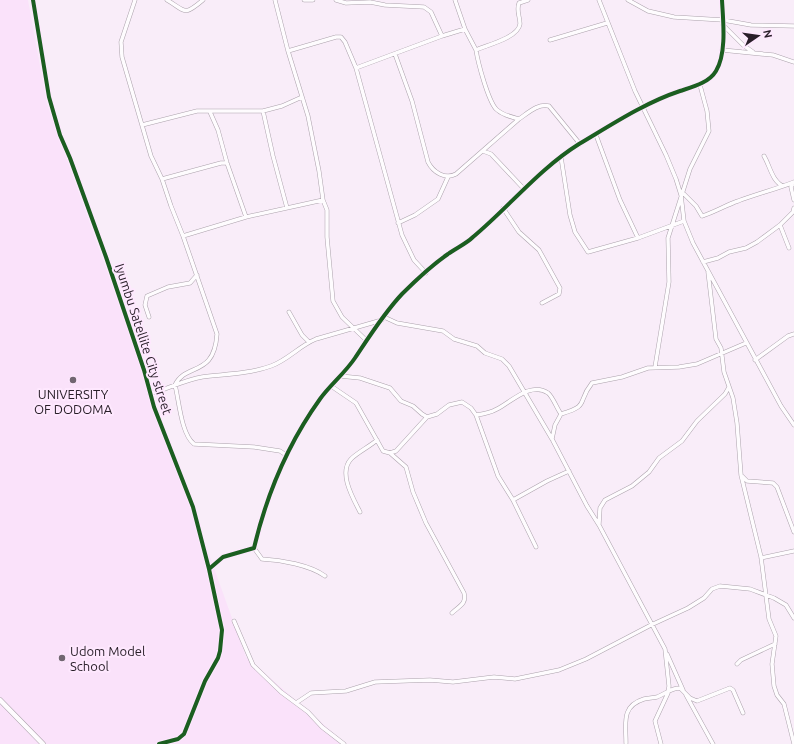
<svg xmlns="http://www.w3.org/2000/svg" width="794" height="744" viewBox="0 0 794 744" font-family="Ubuntu,sans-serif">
	<rect width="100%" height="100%" fill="#f9edf9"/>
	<path fill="#fae2fa" d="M 0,0 L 28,0 L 47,104 L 246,657 L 346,744 L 0,744 Z"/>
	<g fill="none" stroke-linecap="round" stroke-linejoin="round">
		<defs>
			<path id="minor" d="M 33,0 L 49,97 L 60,135 L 70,158 L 106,257 L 144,370 L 154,407 L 193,507 L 209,569
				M 135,0 L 121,42 L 122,57 L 151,156 L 162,179 L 171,206 L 183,236 L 217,334 C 214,378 186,362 175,385 C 179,400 181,434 194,444 L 254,447 L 280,451 L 286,455
				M 167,0 C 186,11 183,17 203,0
				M 275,0 L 288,51 L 308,116 L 319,171 L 323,200 L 327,210 L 327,237 L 333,301 L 342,317 L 366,340
				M 304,0 L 313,0
				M 336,0 L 346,3 L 370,2 L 385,5 L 424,7 L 431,12 L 442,36 L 465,29 L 476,50 C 487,45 518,38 520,24 C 520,16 516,11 519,3 L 528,0
				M 455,0 L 465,29
				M 599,0 L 635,91 L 666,155 L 676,179 L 681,195 L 684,221 L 693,243 L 781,406 L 794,425
				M 628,0 L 648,11 L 674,17 L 723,20 L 751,25 L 794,26
				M 723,25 L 743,45 L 753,52
				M 550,40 L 607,23
				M 476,50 C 478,63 488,100 496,109 C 502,115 511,117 519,119 C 528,113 538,103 549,106 L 580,144
				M 722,50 L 773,55 L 794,62
				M 288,51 L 336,37 L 341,37 L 345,42 L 356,68 L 402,235 L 414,260 L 426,273
				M 395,54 L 412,101 L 428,162 C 433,172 445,180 456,174 L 519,119
				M 356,68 L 442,36
				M 263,111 L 273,156 L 287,208
				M 210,112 L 218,130 L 227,163 L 246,217
				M 142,125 L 197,111 L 263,111 L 282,106 L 302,97
				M 596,135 L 620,200 L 638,238
				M 483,151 L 491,154 L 524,189
				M 764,156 C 770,166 772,181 783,186
				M 561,157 L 570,215 L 575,232 L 588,252 L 638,238 L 684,221
				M 162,179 L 221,163 L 227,163
				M 794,182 L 791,187 L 794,200
				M 682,192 L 696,206 L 702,216 C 715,212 726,205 738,201 C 757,194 776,189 794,182
				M 503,208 L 519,232 L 539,250 L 560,288 L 559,294 L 542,303
				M 398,223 L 415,215 L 438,199 L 448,177
				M 780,225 L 789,248
				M 183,236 L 246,217 L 323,200
				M 703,262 L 718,258 L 729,252 L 746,248 L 757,242 L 780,225 L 793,212 L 794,208
				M 708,272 L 716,339 L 721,348 L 724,372 L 733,398 L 737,423 L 741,475 L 761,557 L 769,619 L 776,636 L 772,664 L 774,686 L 777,695 L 784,704 L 794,744
				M 289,312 L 302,335 L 309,342
				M 149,317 L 145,305 L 147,296 L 168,287 L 190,283 L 197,275
				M 384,317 L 397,323 L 443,331 L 454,339 L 477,346 L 485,353 L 502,359 L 509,366 L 552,439 L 587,506 L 599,525 L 665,649 L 669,686 L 668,693 L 655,721 L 661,744
				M 755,360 L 788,336 L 794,334
				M 655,367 L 669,282 L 668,238 L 690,169 L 709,131 L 707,111 L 700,85
				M 340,376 L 360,378 L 390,388 L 401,401 L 413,406 L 422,414 L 427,417 L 437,414 L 449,405 L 462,402 L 471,408 L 476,415 C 484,414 490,413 497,409 C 511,402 531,381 548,393 C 553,397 557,409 561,414 C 591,405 576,403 592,383 L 622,377 L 648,368 L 679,367 L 697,364 L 746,343
				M 331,386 L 356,403 L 383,451 L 390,453 L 396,451 L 427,417
				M 150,394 C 168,389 184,380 202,377 C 225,374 249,374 271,366 C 288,360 299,346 316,339 L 382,320
				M 476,415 L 498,476 L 513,500 L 536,547
				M 552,439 L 555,425 L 561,414
				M 390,453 L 406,467 L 413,492 L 426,523 L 464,593 C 467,604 459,606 452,613
				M 742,476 L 747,481 L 773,483 L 777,487 L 794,532
				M 513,500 L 547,481 L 569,471
				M 360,512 C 353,498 338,473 351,459 C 358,452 369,447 377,440
				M 599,524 L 600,508 L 605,500 L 632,486 L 649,472 L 659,458 L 682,441 L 697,421 L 725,394 L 729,387
				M 254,548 L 262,559 C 281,560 310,565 325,576
				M 761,558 L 794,551
				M 234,621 L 253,665 L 281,692 L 308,712 L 322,727 L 344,744
				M 667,654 L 683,690
				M 737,664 L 741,660 L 775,644
				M 686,695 L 713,744
				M 296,703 L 311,693 L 346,691 L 375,682 L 430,680 L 453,682 L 494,677 L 515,679 L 559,670 L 586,659 L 651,625 L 688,608 L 704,598 L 712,589 L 720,586 L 750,589 L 774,598 L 786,605 L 794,618
				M 626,743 C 626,723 621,706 644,699 C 648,698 653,698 657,697 C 665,694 671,688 680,688 L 690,698 L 697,701 L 730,688 L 733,690 L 743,713
				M 159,744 L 178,739 L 184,734 L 205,681 L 218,658 L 220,651 L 222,630 L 209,569 L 223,557 L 254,548 C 267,493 287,445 320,399 C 330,385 345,373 355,358 C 369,337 384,313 402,294 C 416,280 432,265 448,254 C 456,248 466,244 473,237 C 509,207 539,169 579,144 C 611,125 644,103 680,91 C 692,87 709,83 716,71 C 727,53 723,20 722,0"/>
			<path id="tertiary" d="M 0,700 L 43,744"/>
		</defs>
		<use href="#minor" stroke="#aca2ac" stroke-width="4.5"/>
		<use href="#tertiary" stroke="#aca2ac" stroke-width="5.5"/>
		<use href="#minor" stroke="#fefcfe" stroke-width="3.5"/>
		<use href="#tertiary" stroke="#fefcfe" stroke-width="4.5"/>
		<defs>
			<path id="cycleway" d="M 33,0 L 49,97 L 60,135 L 70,158 L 106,257 L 144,370 L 154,407 L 193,507 L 209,569
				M 159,744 L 178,739 L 184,734 L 205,681 L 218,658 L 220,651 L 222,630 L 209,569 L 223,557 L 254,548 C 267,493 287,445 320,399 C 330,385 345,373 355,358 C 369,337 384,313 402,294 C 416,280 432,265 448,254 C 456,248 466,244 473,237 C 509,207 539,169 579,144 C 611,125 644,103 680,91 C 692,87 709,83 716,71 C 727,53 723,20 722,0"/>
		</defs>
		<use href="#cycleway" stroke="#fee8fe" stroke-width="6"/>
		<use href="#cycleway" stroke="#1b5e20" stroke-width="4"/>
	</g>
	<g fill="#716671" stroke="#fee8fe" stroke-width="1.5">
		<circle cx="73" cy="380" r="4"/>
		<circle cx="62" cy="658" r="4"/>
	</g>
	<g text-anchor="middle" stroke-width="4" stroke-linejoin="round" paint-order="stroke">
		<g font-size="13" fill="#281e28" stroke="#fee8fe">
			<text transform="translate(144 339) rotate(72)" y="5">Iyumbu Satellite City street</text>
		</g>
		<g font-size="13" fill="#281e28" stroke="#fee8fe">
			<text x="73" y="399">UNIVERSITY<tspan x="73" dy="15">OF DODOMA</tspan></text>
			<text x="70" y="656" text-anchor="start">Udom Model<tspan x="70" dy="15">School</tspan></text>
		</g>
	</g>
	<g transform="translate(758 36) rotate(77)" stroke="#fee8fe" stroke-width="3" paint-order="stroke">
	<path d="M0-3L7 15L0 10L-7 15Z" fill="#281e28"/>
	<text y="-6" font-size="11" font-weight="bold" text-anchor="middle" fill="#281e28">N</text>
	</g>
</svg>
